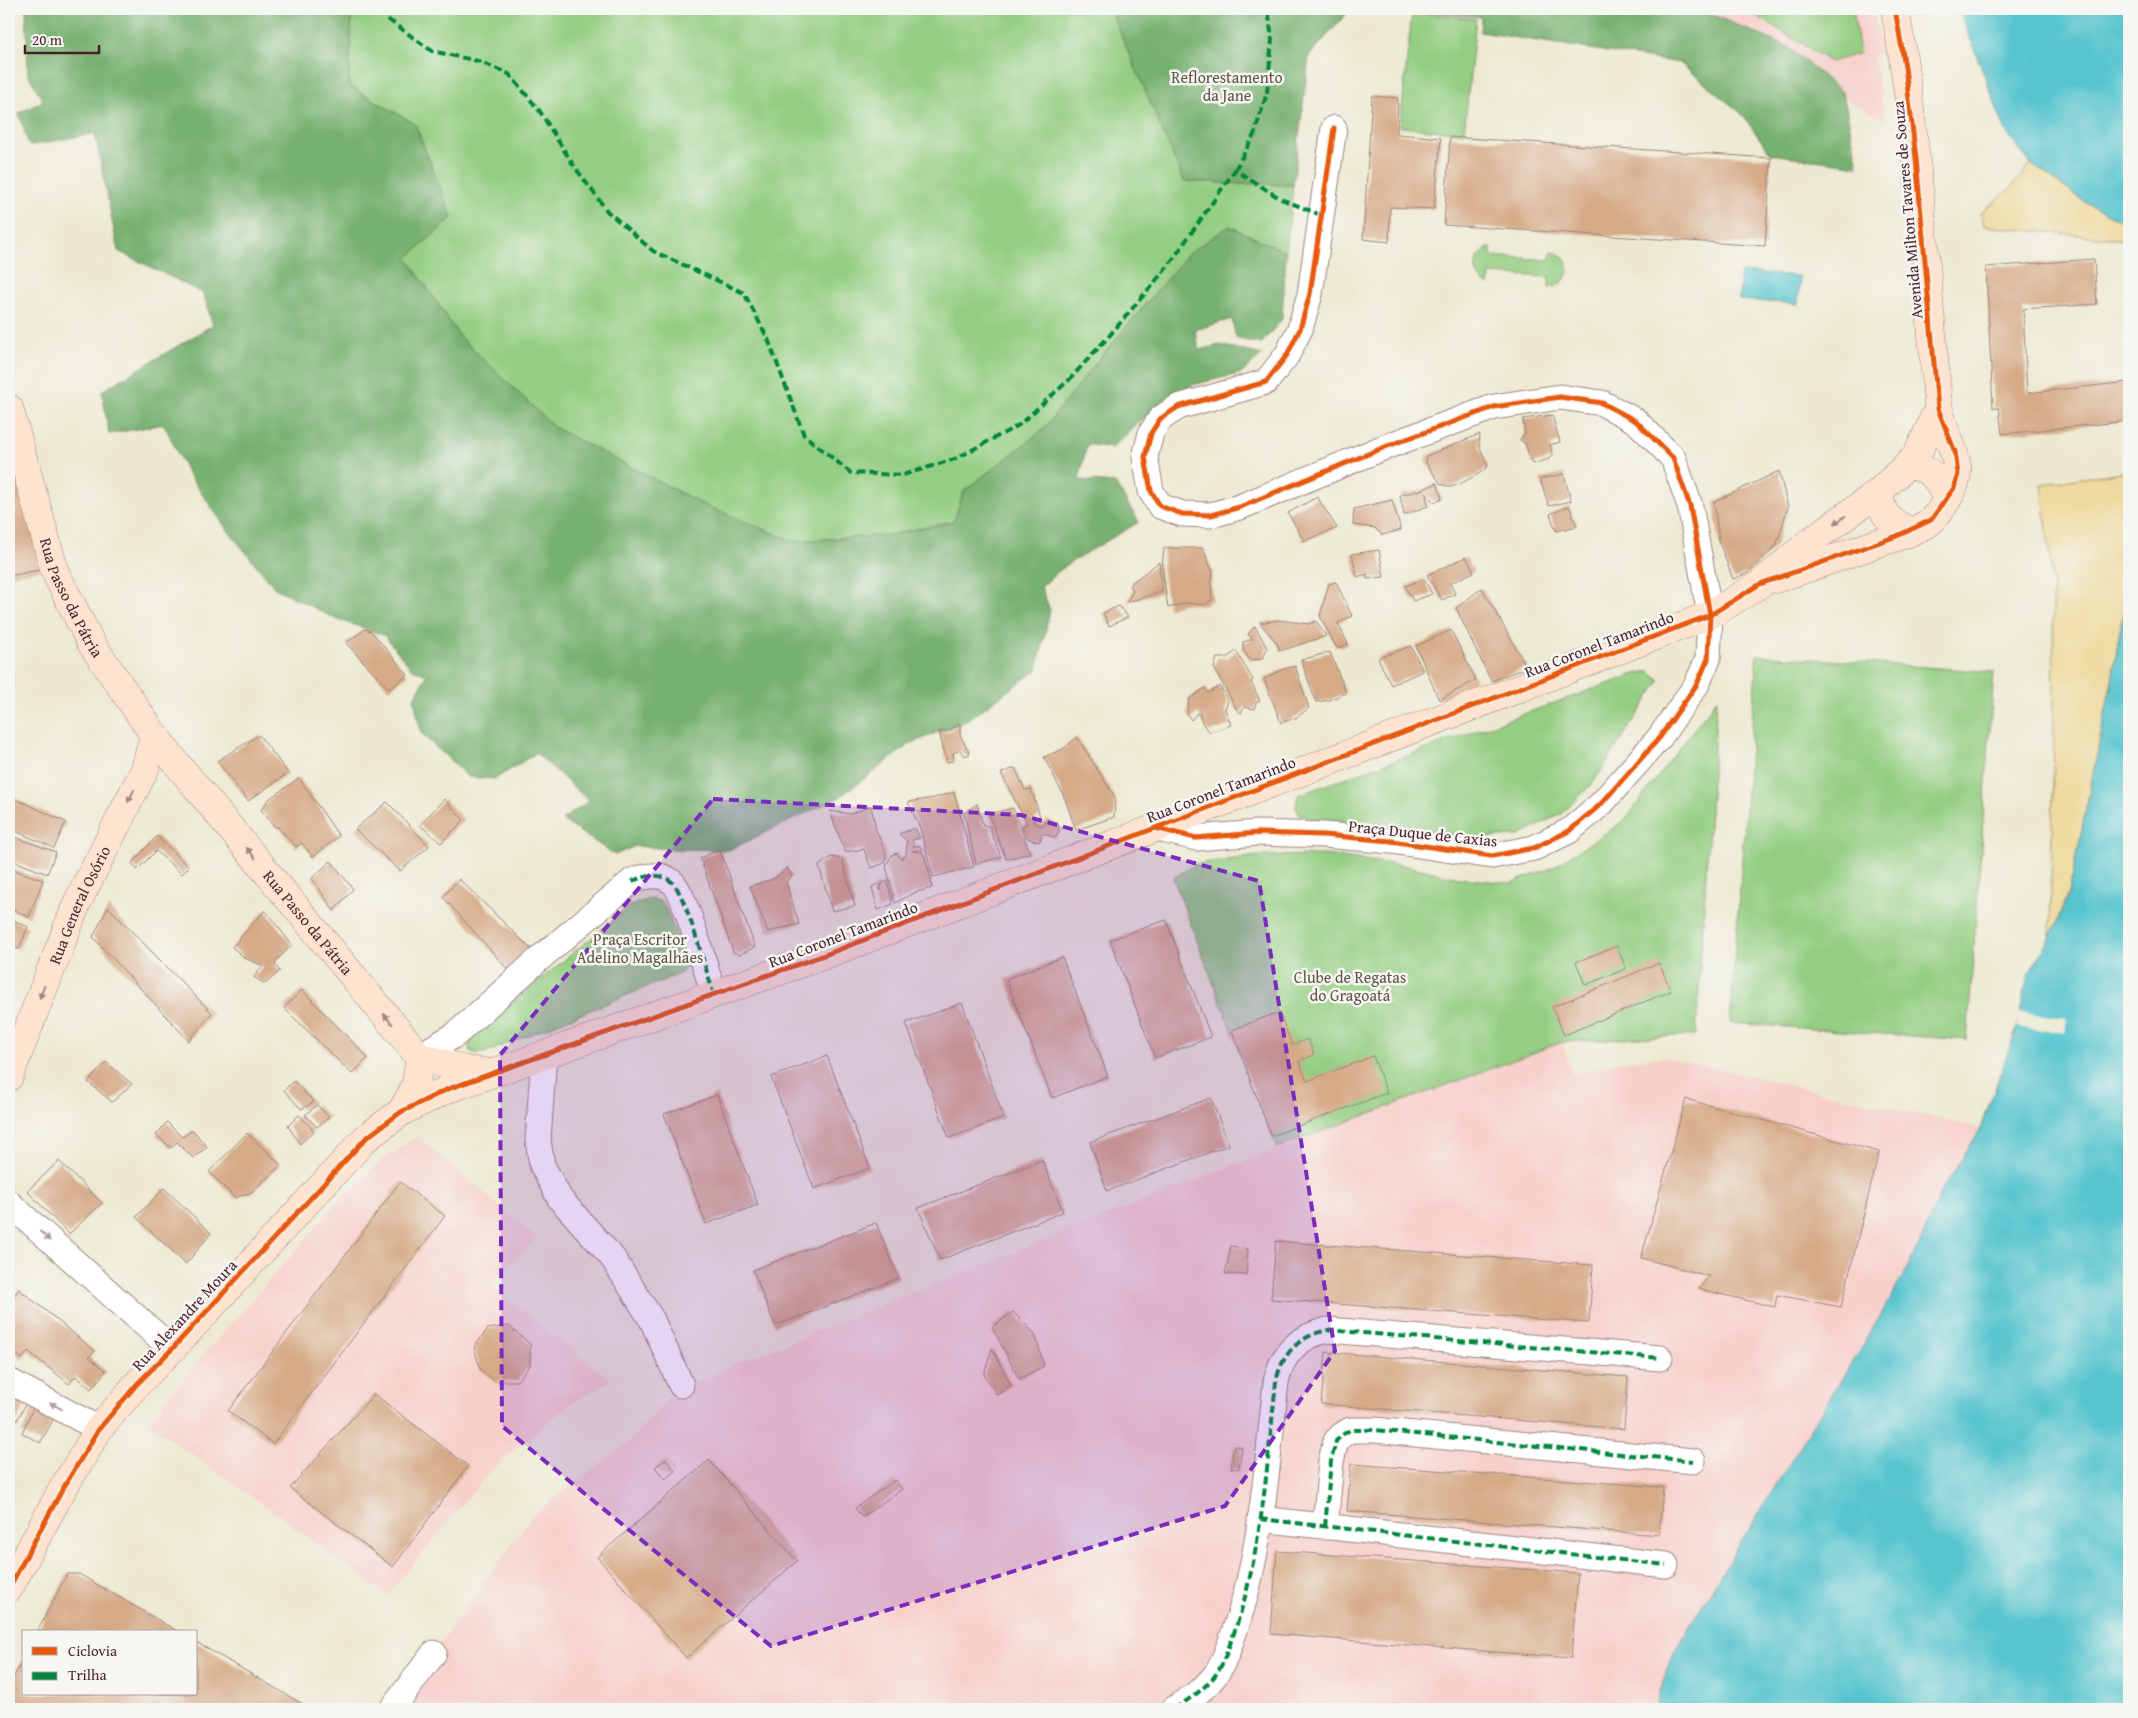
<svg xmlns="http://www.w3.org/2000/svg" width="2138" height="1718" viewBox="0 0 2138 1718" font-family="'Gentium Book Plus',serif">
	<rect width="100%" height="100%" fill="#f6f6f2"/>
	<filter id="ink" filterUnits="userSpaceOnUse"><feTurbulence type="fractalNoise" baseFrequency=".02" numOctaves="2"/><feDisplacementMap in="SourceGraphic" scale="10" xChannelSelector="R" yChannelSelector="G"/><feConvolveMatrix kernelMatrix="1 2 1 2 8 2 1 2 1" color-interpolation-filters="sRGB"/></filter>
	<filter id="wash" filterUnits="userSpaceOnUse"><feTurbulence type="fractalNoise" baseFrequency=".0096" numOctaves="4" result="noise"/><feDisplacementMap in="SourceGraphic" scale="20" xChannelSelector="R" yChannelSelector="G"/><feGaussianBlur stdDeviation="1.12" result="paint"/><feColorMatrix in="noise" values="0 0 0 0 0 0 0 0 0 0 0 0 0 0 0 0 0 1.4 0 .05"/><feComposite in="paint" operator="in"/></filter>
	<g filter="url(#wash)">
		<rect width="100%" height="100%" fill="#ede9d1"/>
		<path fill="#f7d0cb" d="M 1668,9 L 1873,9 L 1883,55 L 1873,53 L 1885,120 L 1693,15 Z
			M 1562,1042 L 1573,1076 L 1618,1061 L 1664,1057 L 1981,1128 L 1940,1194 L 1917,1249 L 1890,1300 L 1693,1620 L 1657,1700 L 1655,1709 L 392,1709 L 534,1514 L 629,1442 L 681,1385 L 709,1378 L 734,1364 L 1277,1148 Z
			M 417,1136 L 537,1238 L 490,1285 L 611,1380 L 570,1404 L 491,1470 L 387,1596 L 281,1517 L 149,1424 L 163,1403 L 199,1360 L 338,1203 L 385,1158 Z"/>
		<path fill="#94ce82" stroke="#6f7656" d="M 350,9 L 1110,9 L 1184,181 L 1244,184 L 1293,185 L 1286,252 L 1229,226 L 1188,254 L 1100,358 L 1043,430 L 964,491 L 954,521 L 888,535 L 793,541 L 702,504 L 555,428 L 460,337 L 407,258 L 452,218 L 415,124 L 349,86 L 352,16 Z
			M 1746,9 L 1853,9 L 1860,53 L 1831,62 Z
			M 1412,12 L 1476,19 L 1464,133 L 1400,127 Z
			M 1488,248 L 1491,248 L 1491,256 L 1550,260 L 1551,252 C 1575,254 1573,285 1549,288 L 1549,277 L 1490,274 L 1489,285 C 1471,277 1472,258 1488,248 Z
			M 1757,655 L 1994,672 L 1967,1040 L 1730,1023 Z
			M 1650,671 L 1660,680 L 1593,783 L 1562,813 L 1519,836 L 1473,838 L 1423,829 L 1301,817 L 1296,807 L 1298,795 L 1635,674 Z
			M 1717,699 L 1696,1035 L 1562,1042 L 1277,1148 L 1173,878 L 1196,864 L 1258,856 L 1325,855 L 1402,865 L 1459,878 L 1511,883 L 1552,868 L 1624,821 Z
			M 649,899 L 660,901 L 664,905 L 687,960 L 686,967 L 681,973 L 487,1052 L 478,1054 L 470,1051 C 468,1043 472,1038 477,1032 L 630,906 Z"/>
		<path fill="#77b170" stroke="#60684e" d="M 26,9 L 350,9 L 352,16 L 349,86 L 415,124 L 452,218 L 407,258 L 460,337 L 555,428 L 702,504 L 793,541 L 888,535 L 954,521 L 964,491 L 1043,430 L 1100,358 L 1188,254 L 1229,226 L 1286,252 L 1282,319 L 1261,344 L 1236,338 L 1232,319 L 1195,330 L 1199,350 L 1220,345 L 1262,355 L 1242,373 L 1192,385 L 1138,423 L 1112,448 L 1087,444 L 1079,480 L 1115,483 L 1139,522 L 1066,565 L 1041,587 L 1050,610 L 1037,670 L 967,720 L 910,744 L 840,797 L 729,850 L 670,849 L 635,846 L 615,855 L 562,820 L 589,801 L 536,753 L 495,779 L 468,777 L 421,733 L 414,699 L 427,675 L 411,668 L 384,635 L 336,619 L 275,588 L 226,528 L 187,472 L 164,424 L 109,434 L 102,391 L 213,325 L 203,293 L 118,251 L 95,133 L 29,146 L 19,113 L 43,101 L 28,74 Z
			M 1110,9 L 1359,9 L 1349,11 L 1309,56 L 1293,185 L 1244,184 L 1184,181 Z
			M 1394,9 L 1699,9 L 1788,47 L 1843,93 L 1858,166 L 1771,154 L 1741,113 L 1680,63 L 1480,32 L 1481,17 Z"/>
		<path fill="#eeda9e" stroke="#9c7c64" d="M 2031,164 L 2087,203 L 2129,225 L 2129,240 L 1985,226 L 1980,213 L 2011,188 Z
			M 2129,471 L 2129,575 L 2112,680 L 2070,889 L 2050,939 L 2054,730 L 2053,587 L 2042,484 Z"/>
		<path fill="#58c5ce" stroke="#51727c" d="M 1959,9 L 2129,9 L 2129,225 L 2087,203 L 2031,164 L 2006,132 Z
			M 1741,272 L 1800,276 L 1798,304 L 1739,300 Z
			M 2129,575 L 2129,1709 L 1655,1709 L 1668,1666 L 1693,1620 L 1890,1300 L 1917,1249 L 1940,1194 L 1981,1128 L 2017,1027 L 2028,975 L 2050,939 L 2070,889 L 2112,680 Z"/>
		<path fill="#ede9d1" d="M 2019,1012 L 2067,1018 L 2065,1033 L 2017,1027 Z"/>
		<g id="blocks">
			<path fill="#d6aa87" d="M 1372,96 L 1398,98 L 1397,134 L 1441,138 L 1434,209 L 1390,207 L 1389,242 L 1363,239 Z
				M 1450,137 L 1771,158 L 1765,246 L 1444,225 Z
				M 2094,259 L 2097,304 L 2023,309 L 2027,393 L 2129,382 L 2129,421 L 2002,434 L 1999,408 L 1993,408 L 1986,267 Z
				M 1552,415 L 1560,442 L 1550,445 L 1552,454 L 1549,459 L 1532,464 L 1525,443 L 1520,440 L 1525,433 L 1523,419 Z
				M 1480,434 L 1479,445 L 1488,466 L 1480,473 L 1460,484 L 1450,487 L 1441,484 L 1426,463 L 1426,456 Z
				M 1779,471 L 1788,507 L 1776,546 L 1748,573 L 1733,579 L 1719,542 L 1714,502 Z
				M 1564,474 L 1571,501 L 1549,506 L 1540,479 Z
				M 21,475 L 44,569 L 9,576 L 9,479 Z
				M 1437,483 L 1442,499 L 1434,503 L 1426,493 L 1428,506 L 1404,515 L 1400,495 L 1421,490 Z
				M 1317,497 L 1337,528 L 1304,541 L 1288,513 Z
				M 1392,500 L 1401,530 L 1382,535 L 1375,528 L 1353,525 L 1354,509 Z
				M 1569,506 L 1577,526 L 1556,531 L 1550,514 Z
				M 1164,548 L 1203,548 L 1213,573 L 1211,584 L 1212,600 L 1203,605 L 1187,603 L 1168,608 L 1162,567 Z
				M 1379,550 L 1384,577 L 1367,579 L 1367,574 L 1357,577 L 1352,554 Z
				M 1466,557 L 1474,572 L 1450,583 L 1455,594 L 1442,600 L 1427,575 Z
				M 1159,562 L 1162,592 L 1127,602 L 1133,591 L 1130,584 Z
				M 1424,579 L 1432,594 L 1413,601 L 1405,586 Z
				M 1336,582 L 1352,616 L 1338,623 L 1348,644 L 1342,647 L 1336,647 L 1320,616 L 1329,584 Z
				M 1482,588 L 1527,667 L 1491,681 L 1456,608 Z
				M 1119,606 L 1128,617 L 1109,626 L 1103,613 Z
				M 1278,620 L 1309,624 L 1316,621 L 1326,636 L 1280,651 L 1277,643 L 1260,623 Z
				M 1255,626 L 1267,648 L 1263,659 L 1250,660 L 1243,650 L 1243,642 L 1253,639 L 1248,634 Z
				M 365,629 L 371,631 L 408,675 L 389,689 L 346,643 Z
				M 1451,630 L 1476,680 L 1439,700 L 1416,646 Z
				M 1411,646 L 1423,671 L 1391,685 L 1378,658 Z
				M 1236,651 L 1253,680 L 1251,682 L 1260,701 L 1256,702 L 1255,709 L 1244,707 L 1241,713 L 1237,710 L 1214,668 L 1217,658 L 1227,658 Z
				M 1330,652 L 1346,693 L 1329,700 L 1316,702 L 1301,660 Z
				M 1295,666 L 1309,708 L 1297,717 L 1281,723 L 1264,679 L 1283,669 Z
				M 1220,686 L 1228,701 L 1225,709 L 1231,725 L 1210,732 L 1203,724 L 1199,713 L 1196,714 L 1191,720 L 1187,714 L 1189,699 L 1205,688 L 1208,693 Z
				M 960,723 L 960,735 L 970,754 L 964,756 L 960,750 L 953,753 L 954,761 L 947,762 L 939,732 L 947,732 Z
				M 259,735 L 288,773 L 248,801 L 217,761 Z
				M 1077,737 L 1115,797 L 1114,817 L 1076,830 L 1063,794 L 1044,757 L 1063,749 Z
				M 1015,768 L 1025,790 L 1031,789 L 1040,816 L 1032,821 L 1042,826 L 1047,819 L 1059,825 L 1058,829 L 1060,831 L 1055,838 L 1043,833 L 1039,842 L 1027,838 L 1022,826 L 1027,824 L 1001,773 Z
				M 299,778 L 339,836 L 313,857 L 302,843 L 296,847 L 278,827 L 275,827 L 261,810 L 269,799 Z
				M 954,792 L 974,867 L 933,877 L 920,828 L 908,802 L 934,798 Z
				M 9,796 L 66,822 L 54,848 L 9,828 Z
				M 444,799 L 464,820 L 441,843 L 420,825 Z
				M 387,802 L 429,846 L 400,871 L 355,829 Z
				M 977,804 L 983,825 L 991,827 L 990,830 L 1001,857 L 976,864 L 964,813 Z
				M 871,806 L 876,830 L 886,853 L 885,863 L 871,868 L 864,849 L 845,852 L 830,811 L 850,814 Z
				M 1013,808 L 1030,853 L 1006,859 L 989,814 Z
				M 915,828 L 920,838 L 912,840 L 914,847 L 918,845 L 923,849 L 912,851 L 923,852 L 931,878 L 932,888 L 916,892 L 895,903 L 886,866 L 892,855 L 897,853 L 901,859 L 906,855 L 907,841 L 899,834 Z
				M 9,835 L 56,852 L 47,874 L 9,859 Z
				M 157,836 L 189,867 L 182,874 L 156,851 L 137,870 L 132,863 Z
				M 720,850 L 755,947 L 739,955 L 733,952 L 700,858 Z
				M 831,857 L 842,859 L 855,906 L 832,911 L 819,866 Z
				M 331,861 L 353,889 L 334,911 L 312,878 Z
				M 787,867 L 792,876 L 786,882 L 799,924 L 768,932 L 750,886 L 776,878 Z
				M 9,868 L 43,880 L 29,917 L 9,908 Z
				M 459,879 L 533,951 L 510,972 L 443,897 Z
				M 887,881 L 893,904 L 878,910 L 872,887 L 877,884 L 881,891 L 881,884 Z
				M 108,907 L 212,1013 L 189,1041 L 93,937 Z
				M 265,910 L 292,945 L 277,960 L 275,965 L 280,971 L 265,984 L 254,977 L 263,966 L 245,958 L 232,947 Z
				M 9,918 L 28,927 L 19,949 L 9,946 Z
				M 1166,920 L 1211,1037 L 1155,1058 L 1110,940 Z
				M 1617,946 L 1626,969 L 1585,985 L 1576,962 Z
				M 1062,957 L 1108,1076 L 1052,1098 L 1006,979 Z
				M 1659,963 L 1671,991 L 1564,1035 L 1552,1007 Z
				M 302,990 L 368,1058 L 352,1074 L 284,1008 Z
				M 962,1003 L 1004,1118 L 949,1138 L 906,1023 Z
				M 1279,1012 L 1292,1045 L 1308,1039 L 1314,1055 L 1299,1061 L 1307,1081 L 1373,1056 L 1387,1093 L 1271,1136 L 1232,1030 Z
				M 827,1056 L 870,1168 L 814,1189 L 771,1077 Z
				M 106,1062 L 132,1084 L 112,1102 L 88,1082 Z
				M 294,1081 L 314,1102 L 301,1109 L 284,1090 Z
				M 717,1095 L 758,1205 L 706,1224 L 664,1114 Z
				M 1211,1098 L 1229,1145 L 1107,1191 L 1090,1142 Z
				M 1686,1099 L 1879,1152 L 1841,1307 L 1777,1295 L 1775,1307 L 1699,1289 L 1709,1276 L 1641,1258 Z
				M 317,1105 L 329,1117 L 317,1127 L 305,1115 Z
				M 299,1115 L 314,1131 L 300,1144 L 288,1126 Z
				M 167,1122 L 182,1137 L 193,1130 L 207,1147 L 193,1158 L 177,1142 L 171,1148 L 156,1135 Z
				M 247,1133 L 281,1165 L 252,1192 L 235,1198 L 209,1172 Z
				M 1042,1160 L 1063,1212 L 940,1260 L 918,1208 Z
				M 59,1161 L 102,1203 L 69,1234 L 27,1191 Z
				M 400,1182 L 445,1216 L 273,1444 L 228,1411 Z
				M 164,1188 L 211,1233 L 186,1264 L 136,1217 Z
				M 876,1223 L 899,1278 L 775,1326 L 753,1270 Z
				M 1276,1241 L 1593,1265 L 1589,1323 L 1271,1299 Z
				M 1231,1246 L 1248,1249 L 1246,1275 L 1225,1274 Z
				M 19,1289 L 95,1351 L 89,1357 L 106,1371 L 91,1389 L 76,1376 L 69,1384 L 28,1351 L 22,1359 L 9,1348 L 9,1302 Z
				M 1013,1312 L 1035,1334 L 1044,1366 L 1019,1379 L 992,1327 Z
				M 509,1326 L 530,1344 L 530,1365 L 517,1381 L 494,1381 L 480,1369 L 474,1347 L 488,1329 Z
				M 992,1348 L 1011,1385 L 997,1395 L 984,1375 Z
				M 1326,1352 L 1628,1377 L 1624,1429 L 1321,1404 Z
				M 9,1382 L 31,1393 L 17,1421 L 9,1417 Z
				M 374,1394 L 468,1466 L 393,1567 L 290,1488 Z
				M 37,1399 L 60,1408 L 40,1443 L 22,1433 Z
				M 1234,1446 L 1242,1447 L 1239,1469 L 1231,1468 Z
				M 666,1459 L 675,1471 L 665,1479 L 655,1467 Z
				M 709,1460 L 797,1561 L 686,1658 L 597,1557 Z
				M 1351,1464 L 1663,1487 L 1659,1535 L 1347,1511 Z
				M 895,1480 L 902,1489 L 862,1517 L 855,1508 Z
				M 1277,1551 L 1578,1573 L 1571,1658 L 1271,1634 Z
				M 67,1574 L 79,1574 L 179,1632 L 37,1632 Z
				M 196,1642 L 311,1709 L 9,1709 L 9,1686 L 24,1657 L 24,1694 L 196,1694 Z"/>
		</g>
	</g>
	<g filter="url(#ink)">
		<use href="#blocks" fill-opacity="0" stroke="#9c847e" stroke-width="1"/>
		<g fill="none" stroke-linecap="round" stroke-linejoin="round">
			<defs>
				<path id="street" d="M 1155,828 L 1196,838 L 1258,833 L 1324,835 L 1391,841 L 1492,856 L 1534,848 L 1569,831 L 1601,804 L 1660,737 L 1697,684 L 1708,659 L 1710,615 L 1690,506 L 1673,458 L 1636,421 L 1602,403 L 1560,397 L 1494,407 L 1385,447 L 1240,507 L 1211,515 L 1182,514 L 1160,506 L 1151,491 L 1145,457 L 1151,433 L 1160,419 L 1178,407 L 1266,382 L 1287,355 L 1300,329 L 1310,294 L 1334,128
					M 544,1055 L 538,1140 L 542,1165 L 560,1199 L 612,1257 L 652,1320 L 681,1385
					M 419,1056 L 455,1035 L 539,959 L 632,881 C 645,876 660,872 672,882 C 685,892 707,974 714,995
					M 9,1203 L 172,1349
					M 9,1381 L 99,1429
					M 1260,1519 L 1666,1565
					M 1325,1527 L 1331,1461 L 1336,1441 L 1342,1435 L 1350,1430 L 1374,1430 L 1693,1461
					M 392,1709 L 434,1653
					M 1174,1709 C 1188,1700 1202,1691 1213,1678 C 1224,1665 1229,1646 1235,1630 C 1262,1551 1267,1465 1276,1382 C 1282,1353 1299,1336 1328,1330 L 1660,1358"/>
				<g id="secondary">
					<path id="s1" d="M 9,408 L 55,572 L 91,643 L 154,735 L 178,765 L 419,1056 L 465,1070 L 491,1073"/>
					<path d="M 1907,465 C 1933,468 1937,478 1947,500"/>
					<path d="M 1879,492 C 1881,515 1889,520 1908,531"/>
					<path d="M 1775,579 C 1809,568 1842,556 1875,544 C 1893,538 1916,532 1931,521 C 1937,516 1943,506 1947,500 C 1973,461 1941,439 1938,403 C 1926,272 1918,139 1895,9"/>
					<path id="s2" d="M 9,1077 L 77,903 L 145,769 L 154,735"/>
					<path d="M 401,1112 C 415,1090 418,1083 419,1056"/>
					<path d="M 9,1588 L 62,1490 L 99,1429 L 137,1384 L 172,1349 L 366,1138 L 401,1112 L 448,1089 L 830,953 L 1710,615 L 1760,584 L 1811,541 L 1879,492 L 1917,455 L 1938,409"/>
				</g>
			</defs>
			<use href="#street" stroke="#9c847e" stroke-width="27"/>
			<use href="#secondary" stroke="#9c847e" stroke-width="29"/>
			<use href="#street" stroke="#fff" stroke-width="25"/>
			<use href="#secondary" stroke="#fde4d0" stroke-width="28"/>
			<path stroke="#00873e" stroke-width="4" stroke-dasharray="8 4" stroke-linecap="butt" d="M 383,9 L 386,18 L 432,51 L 478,61 L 509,74 L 539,110 L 572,163 L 607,211 L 653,251 L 744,293 L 768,339 L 804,435 L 851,473 L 903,475 L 955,459 L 1019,425 L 1069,380 L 1110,335 L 1169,265 L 1235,170 L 1281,199 L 1323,216
				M 1235,170 L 1254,135 L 1267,93 L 1272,39 L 1268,9
				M 632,881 C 645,876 660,872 672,882 C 685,892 707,974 714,995
				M 1260,1519 L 1666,1565
				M 1325,1527 L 1331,1461 L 1336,1441 L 1342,1435 L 1350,1430 L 1374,1430 L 1693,1461
				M 1174,1709 C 1188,1700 1202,1691 1213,1678 C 1224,1665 1229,1646 1235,1630 C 1262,1551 1267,1465 1276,1382 C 1282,1353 1299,1336 1328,1330 L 1660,1358"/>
			<defs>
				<path id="cycleway" d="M 1155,828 L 1196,838 L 1258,833 L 1324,835 L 1391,841 L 1492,856 L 1534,848 L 1569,831 L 1601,804 L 1660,737 L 1697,684 L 1708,659 L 1710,615 L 1690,506 L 1673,458 L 1636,421 L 1602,403 L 1560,397 L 1494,407 L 1385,447 L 1240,507 L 1211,515 L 1182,514 L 1160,506 L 1151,491 L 1145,457 L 1151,433 L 1160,419 L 1178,407 L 1266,382 L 1287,355 L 1300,329 L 1310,294 L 1334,128
					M 9,1588 L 62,1490 L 99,1429 L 137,1384 L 172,1349 L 366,1138 L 401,1112 L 448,1089 L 830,953 L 1710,615 L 1760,584 L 1897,536 L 1931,520 L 1954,488 L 1958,474 L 1955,452 L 1938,409 L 1916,158 L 1905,67 L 1895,9"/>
			</defs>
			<use href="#cycleway" stroke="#f6f6f2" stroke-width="8"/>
			<use href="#cycleway" stroke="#e8590c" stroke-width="5"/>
		</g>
		<defs><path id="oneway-solid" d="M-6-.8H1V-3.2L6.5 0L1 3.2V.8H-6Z" transform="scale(1.25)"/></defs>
		<g fill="#a4827e">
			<use href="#oneway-solid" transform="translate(1840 520) rotate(144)"/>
			<use href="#oneway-solid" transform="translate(131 796) rotate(117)"/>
			<use href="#oneway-solid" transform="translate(251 853) rotate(-130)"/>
			<use href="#oneway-solid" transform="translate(42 992) rotate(111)"/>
			<use href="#oneway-solid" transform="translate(388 1019) rotate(-130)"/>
		</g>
		<g fill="#ae9aa0">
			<use href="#oneway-solid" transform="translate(45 1236) rotate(42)"/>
			<use href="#oneway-solid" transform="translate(56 1406) rotate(-152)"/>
		</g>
	</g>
	<path fill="#7b2cbf" fill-opacity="0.2" stroke="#7b2cbf" stroke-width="4" stroke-dasharray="10 6" stroke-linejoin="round" d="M 713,799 L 1021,815 L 1259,881 L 1335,1351 L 1225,1506 L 771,1646 L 502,1426 L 500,1055 Z"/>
	<g text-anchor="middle" stroke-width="5" stroke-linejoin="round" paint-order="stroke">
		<g font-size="16" fill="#605445" stroke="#f6f6f2">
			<text x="1227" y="83">Reflorestamento<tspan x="1227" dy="18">da Jane</tspan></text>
			<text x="640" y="945">Praça Escritor<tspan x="640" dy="18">Adelino Magalhães</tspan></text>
			<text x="1350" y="983">Clube de Regatas<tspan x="1350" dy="18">do Gragoatá</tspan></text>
		</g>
		<g font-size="16" fill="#4a1f2b" stroke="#f6f6f2">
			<text transform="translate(1907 210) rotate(-95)" y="6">Avenida Milton Tavares de Souza</text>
			<text dy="6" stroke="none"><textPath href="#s1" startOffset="200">Rua Passo da Pátria</textPath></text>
			<text transform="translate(1599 644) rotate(-21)" y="6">Rua Coronel Tamarindo</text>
			<text transform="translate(1221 789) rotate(-21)" y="6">Rua Coronel Tamarindo</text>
			<text transform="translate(1423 833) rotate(6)" y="6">Praça Duque de Caxias</text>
			<text dy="6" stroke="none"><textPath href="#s2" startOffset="186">Rua General Osório</textPath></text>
			<text dy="6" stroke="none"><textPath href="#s1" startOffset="604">Rua Passo da Pátria</textPath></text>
			<text transform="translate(843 934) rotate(-21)" y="6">Rua Coronel Tamarindo</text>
			<text transform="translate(184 1315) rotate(-47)" y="6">Rua Alexandre Moura</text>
		</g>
	</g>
	<rect width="2138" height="1718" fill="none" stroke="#f6f6f2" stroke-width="30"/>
	<rect x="22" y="1630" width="175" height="65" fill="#f6f6f2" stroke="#b1a0a2"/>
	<rect x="32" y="1647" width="25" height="8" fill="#e8590c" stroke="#b1a0a2"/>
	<text x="68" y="1656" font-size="15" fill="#4a1f2b">Ciclovia</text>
	<rect x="32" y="1672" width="25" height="8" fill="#00873e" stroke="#b1a0a2"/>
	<text x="68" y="1680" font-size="15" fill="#4a1f2b">Trilha</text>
	<path d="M25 45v8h74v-8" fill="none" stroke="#4a1f2b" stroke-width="2.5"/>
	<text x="32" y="45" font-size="15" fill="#4a1f2b" stroke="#f6f6f2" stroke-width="4" paint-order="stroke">20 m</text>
</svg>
